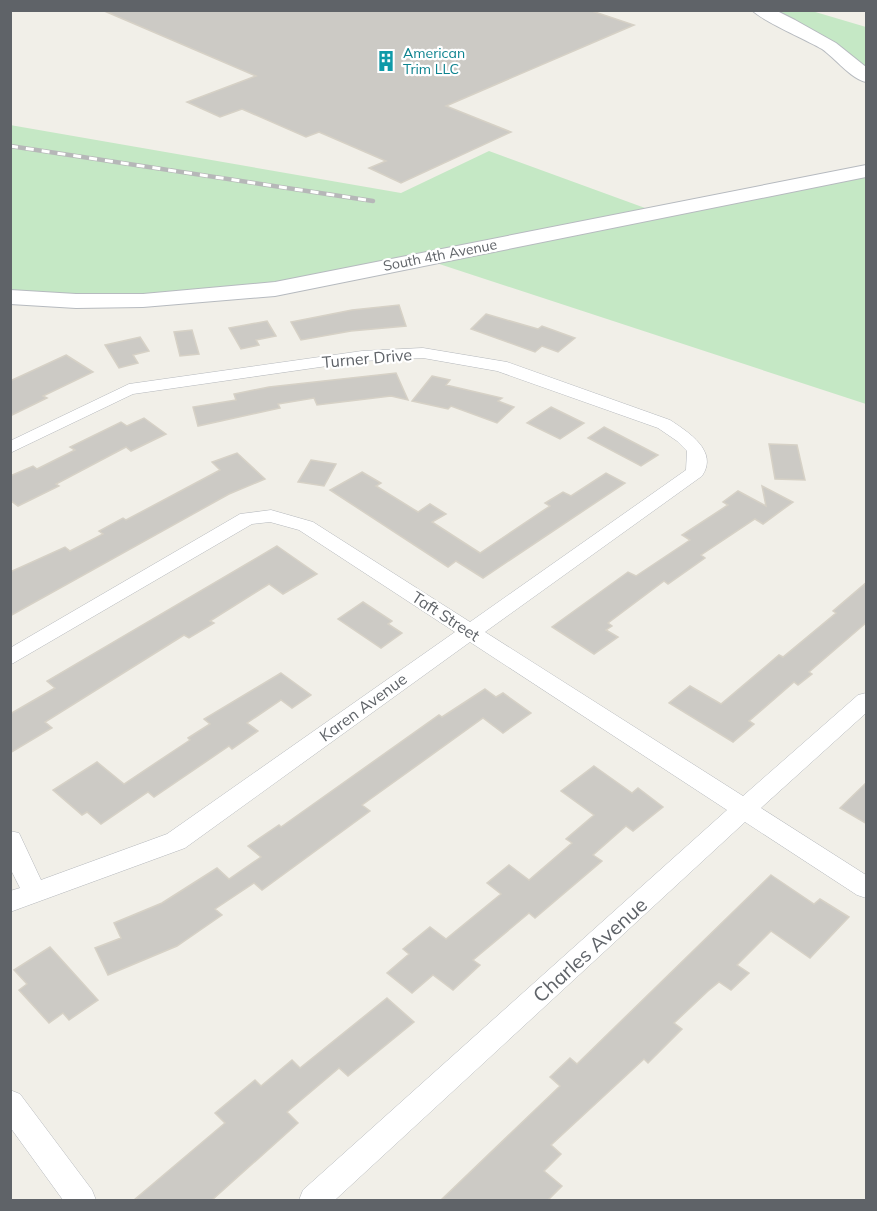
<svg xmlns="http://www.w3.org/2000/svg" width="877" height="1211" viewBox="0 0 877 1211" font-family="Mulish,sans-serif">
	<rect width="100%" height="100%" fill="#f1efe8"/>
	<path fill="#c5e8c5" d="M 760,11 L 812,11 L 866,27 L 866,77 L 852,62 Z
		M 10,125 L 401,193 L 489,151 L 656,212 L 866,171 L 866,404 L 421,258 L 202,298 L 11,297 Z"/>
	<path fill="#cccac5" stroke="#d6d1c6" stroke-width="1.5" d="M 102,10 L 589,10 L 634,25 L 446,106 L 511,132 L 401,183 L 369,168 L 386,161 L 319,132 L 306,137 L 242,109 L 220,117 L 187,102 L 256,76 Z
		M 399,305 L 406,326 L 351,331 L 301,340 L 291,322 L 352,310 Z
		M 486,314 L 538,329 L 542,326 L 575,338 L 558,352 L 542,346 L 535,352 L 471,329 Z
		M 267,321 L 276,336 L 256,340 L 259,345 L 241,349 L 229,328 Z
		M 192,330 L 199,354 L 180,356 L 174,332 Z
		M 140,337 L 149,351 L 133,355 L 138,363 L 119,368 L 105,345 Z
		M 66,355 L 93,372 L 43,396 L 47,398 L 10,416 L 10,381 Z
		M 396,373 L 408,400 L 391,396 L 317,405 L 314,398 L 278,404 L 280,408 L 198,426 L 193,407 L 236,400 L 234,394 L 269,387 Z
		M 432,376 L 450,380 L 446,385 L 502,398 L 498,401 L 514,407 L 497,423 L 451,406 L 448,409 L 412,401 Z
		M 551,407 L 584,423 L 560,439 L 527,423 Z
		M 144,418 L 166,434 L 131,451 L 126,447 L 56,484 L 59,486 L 18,506 L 10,500 L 10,476 L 33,466 L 37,469 L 75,450 L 70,447 L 121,422 L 127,426 Z
		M 604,427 L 658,455 L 641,466 L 588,438 Z
		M 769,444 L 797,445 L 805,480 L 775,479 Z
		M 237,453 L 265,479 L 229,494 L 10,616 L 10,572 L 65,547 L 70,551 L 103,534 L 99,531 L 123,518 L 126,520 L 220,470 L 212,462 Z
		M 311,460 L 336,464 L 324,486 L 298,482 Z
		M 362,472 L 381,483 L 376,486 L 418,512 L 430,504 L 446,514 L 432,522 L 480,553 L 550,506 L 545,503 L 563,492 L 571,496 L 606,473 L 625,483 L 483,578 L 456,561 L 448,567 L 330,490 Z
		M 762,486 L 793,502 L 763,524 L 755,519 L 701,555 L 705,558 L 668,584 L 664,581 L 608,623 L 612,626 L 606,630 L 618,637 L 594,654 L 552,627 L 628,572 L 636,576 L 690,540 L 682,535 L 728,505 L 723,502 L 738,491 L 766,506 Z
		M 277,546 L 317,574 L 283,594 L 269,584 L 210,621 L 214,623 L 189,638 L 184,635 L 45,722 L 52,728 L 10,753 L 10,714 L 55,688 L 47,681 Z
		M 867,582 L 867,622 L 809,672 L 812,674 L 798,685 L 794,682 L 749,721 L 754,724 L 733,742 L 669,703 L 690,686 L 721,704 L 779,655 L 783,657 L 836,613 L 833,611 Z
		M 363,602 L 392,621 L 388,624 L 402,633 L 381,648 L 338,619 Z
		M 281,673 L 311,695 L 292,708 L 281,700 L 247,723 L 258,731 L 232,749 L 229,746 L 154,797 L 148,792 L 101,824 L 87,812 L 82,815 L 53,790 L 97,762 L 124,784 L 190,740 L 188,738 L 210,724 L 204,719 Z
		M 485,689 L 496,697 L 503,693 L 531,713 L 503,733 L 483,718 L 362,805 L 370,811 L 262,890 L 254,883 L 215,909 L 222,915 L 177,946 L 108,975 L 95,948 L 121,938 L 114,923 L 162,903 L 217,868 L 229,879 L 261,857 L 248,846 L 279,825 L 281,827 L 439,715 L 442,717 Z
		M 594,766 L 632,793 L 638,788 L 663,807 L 633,831 L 626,826 L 593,855 L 602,861 L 535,918 L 529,913 L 473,960 L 480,965 L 453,990 L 433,975 L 412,993 L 387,973 L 409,954 L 403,949 L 430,927 L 446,939 L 501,894 L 487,883 L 509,865 L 529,880 L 572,843 L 566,839 L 594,815 L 561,791 Z
		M 867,782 L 867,824 L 840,808 Z
		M 771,875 L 814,904 L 820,899 L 849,917 L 810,958 L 771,931 L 737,965 L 749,973 L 731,990 L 719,982 L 708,991 L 674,1023 L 682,1029 L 648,1063 L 644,1059 L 551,1145 L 561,1154 L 544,1171 L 562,1186 L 548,1200 L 441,1200 L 560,1086 L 550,1077 L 570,1058 L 577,1064 Z
		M 50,947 L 98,1000 L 69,1020 L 63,1013 L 49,1023 L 19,990 L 27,984 L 14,970 Z
		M 387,998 L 414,1022 L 348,1076 L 339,1068 L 287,1112 L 298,1123 L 212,1200 L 134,1200 L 225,1123 L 215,1113 L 255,1080 L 261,1086 L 292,1060 L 300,1068 Z"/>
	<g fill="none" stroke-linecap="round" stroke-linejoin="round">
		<defs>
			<path id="street" d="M 423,348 L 507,362 L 670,420 C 688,432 719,451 702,476 L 485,632 L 743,796 L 858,695 L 866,693 L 866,713 L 761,808 L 866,875 L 866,898 L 857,895 L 745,822 L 335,1200 L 299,1200 L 303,1190 L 727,810 L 470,642 L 185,848 L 10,912 L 10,891 L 20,888 L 10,868 L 10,831 L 19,833 L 41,880 L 167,834 L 455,632 L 299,530 L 270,522 L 252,524 L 10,665 L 10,648 L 240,514 L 271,510 L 313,522 L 470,622 L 686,470 L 687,451 L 677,441 L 658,428 L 497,371 L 423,358 L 362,361 L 133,394 L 10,453 L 10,441 L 129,384 L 362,351 Z
				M 10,1090 L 20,1094 L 92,1190 L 96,1200 L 63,1200 L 10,1127 Z"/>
			<path id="secondary" d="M 752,10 L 775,10 L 795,20 L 836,43 L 866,67 L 866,82 C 851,79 835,58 822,49 C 807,40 760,20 752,10 Z
				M 866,165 L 866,177 L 275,296 L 143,307 L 76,308 L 10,304 L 10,290 L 76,294 L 143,294 L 275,282 Z"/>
		</defs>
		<use href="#street" stroke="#b5b8bc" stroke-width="1"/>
		<use href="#secondary" stroke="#b6babf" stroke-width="2"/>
		<use href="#street" fill="#fff" fill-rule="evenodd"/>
		<use href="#secondary" fill="#fff" fill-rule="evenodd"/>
		<defs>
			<path id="rail" d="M 10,146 L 373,201"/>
		</defs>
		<use href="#rail" stroke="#b6b7b8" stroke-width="4.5"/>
		<use href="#rail" stroke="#fff" stroke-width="3" stroke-dasharray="8" stroke-linecap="butt"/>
	</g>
	<defs>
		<symbol id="building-bare" viewBox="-9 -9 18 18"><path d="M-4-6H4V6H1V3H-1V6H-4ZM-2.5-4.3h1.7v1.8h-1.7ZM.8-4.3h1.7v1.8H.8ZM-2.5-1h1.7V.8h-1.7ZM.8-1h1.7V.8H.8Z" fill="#0f9aa8" stroke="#fff" stroke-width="2.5" paint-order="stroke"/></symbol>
	</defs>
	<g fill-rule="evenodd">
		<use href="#building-bare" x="371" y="46" width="30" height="30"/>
	</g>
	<g text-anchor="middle" stroke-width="4.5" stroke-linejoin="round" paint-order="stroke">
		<g font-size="14" fill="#0d838f" stroke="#fff" text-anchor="start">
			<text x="403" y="58">American<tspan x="403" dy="16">Trim LLC</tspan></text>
		</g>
		<g font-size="14" fill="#5f6368" stroke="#fff">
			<text transform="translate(440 255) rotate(-11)" y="5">South 4th Avenue</text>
		</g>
		<g font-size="16" fill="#5f6368" stroke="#fff">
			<text transform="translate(367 358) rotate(-5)" y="6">Turner Drive</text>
			<text transform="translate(446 616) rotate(33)" y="6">Taft Street</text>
			<text transform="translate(363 707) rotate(-36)" y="6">Karen Avenue</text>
		</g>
		<g font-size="20" fill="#5f6368" stroke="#fff">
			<text transform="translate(590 950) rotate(-42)" y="7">Charles Avenue</text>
		</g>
	</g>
	<rect width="877" height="1211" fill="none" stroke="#5f6368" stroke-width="24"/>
</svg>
